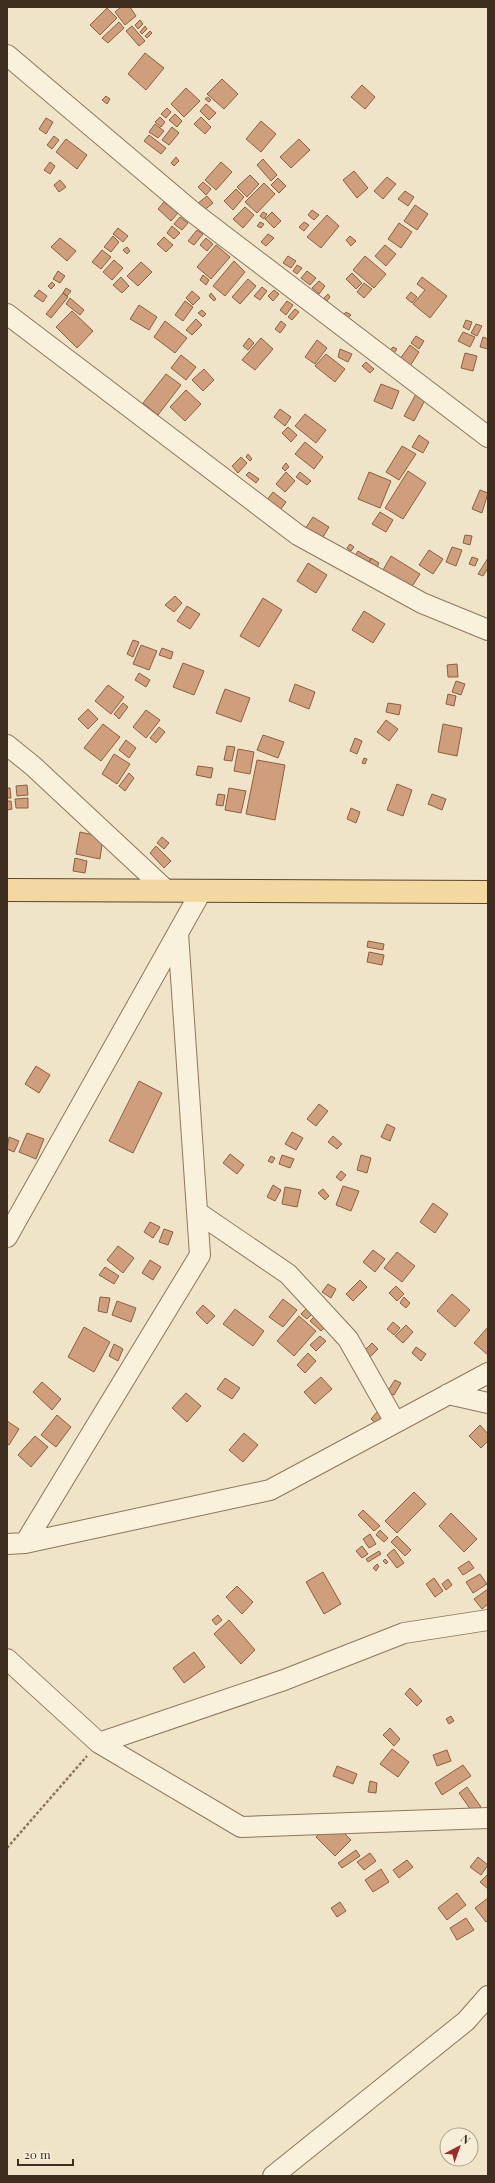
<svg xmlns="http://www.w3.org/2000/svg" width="495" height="2183" viewBox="0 0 495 2183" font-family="'Playfair Display',serif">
	<rect width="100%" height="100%" fill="#f0e4c8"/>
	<path fill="#cf9f7d" stroke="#8d5f41" d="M 121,7 L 130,7 L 136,16 L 125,25 L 115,12 Z
		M 107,8 L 117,18 L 100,35 L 90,25 Z
		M 140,20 L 143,24 L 138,29 L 135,25 Z
		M 119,22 L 124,28 L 108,43 L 102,38 Z
		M 132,26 L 145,41 L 139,46 L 126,31 Z
		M 145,26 L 147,29 L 142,34 L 140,32 Z
		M 150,31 L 152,33 L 147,38 L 145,36 Z
		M 145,53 L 164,68 L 146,90 L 128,74 Z
		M 222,79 L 238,94 L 224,109 L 207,94 Z
		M 362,85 L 375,97 L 365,109 L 351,97 Z
		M 186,88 L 200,101 L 184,117 L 171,104 Z
		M 106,96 L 110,99 L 107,104 L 102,100 Z
		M 208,97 L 211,100 L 209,102 L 205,99 Z
		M 206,104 L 216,113 L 209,120 L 200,111 Z
		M 167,108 L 171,112 L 166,118 L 161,114 Z
		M 175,114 L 182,121 L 177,127 L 169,120 Z
		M 160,117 L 165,122 L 161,127 L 155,122 Z
		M 201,117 L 211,127 L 205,134 L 194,124 Z
		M 46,118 L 53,122 L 46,134 L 39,129 Z
		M 261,121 L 276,134 L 261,152 L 246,139 Z
		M 155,124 L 164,131 L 158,138 L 149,132 Z
		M 172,127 L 179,133 L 169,145 L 162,140 Z
		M 149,135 L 166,148 L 161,154 L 144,141 Z
		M 54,136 L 59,140 L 52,149 L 47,145 Z
		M 66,139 L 87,155 L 77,169 L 56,152 Z
		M 299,139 L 310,150 L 291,168 L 280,157 Z
		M 176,157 L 179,161 L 174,166 L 171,163 Z
		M 263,159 L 277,175 L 271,181 L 257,165 Z
		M 50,162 L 55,166 L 50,174 L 44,170 Z
		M 221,162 L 232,172 L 216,190 L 205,180 Z
		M 354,171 L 368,188 L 357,198 L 343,180 Z
		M 250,175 L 259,184 L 247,197 L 237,187 Z
		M 387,177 L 396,184 L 383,199 L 374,191 Z
		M 278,178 L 286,186 L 279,193 L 271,185 Z
		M 60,180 L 66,187 L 59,192 L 54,185 Z
		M 203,182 L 211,189 L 206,195 L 198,187 Z
		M 264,183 L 275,194 L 257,213 L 245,202 Z
		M 236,189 L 244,197 L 233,210 L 224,201 Z
		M 405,191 L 414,197 L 408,206 L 398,199 Z
		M 207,196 L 213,203 L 203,211 L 197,204 Z
		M 164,202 L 178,213 L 171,221 L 158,209 Z
		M 415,205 L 428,214 L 417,230 L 404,221 Z
		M 245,207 L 254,215 L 243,228 L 233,219 Z
		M 312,210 L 319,215 L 314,220 L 308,215 Z
		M 263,212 L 267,214 L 264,219 L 260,216 Z
		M 272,212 L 281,221 L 274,228 L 265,219 Z
		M 327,215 L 339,226 L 321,248 L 307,237 Z
		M 180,217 L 188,223 L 182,230 L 174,224 Z
		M 260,222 L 264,224 L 261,228 L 257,226 Z
		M 304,222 L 309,225 L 304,231 L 299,227 Z
		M 399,223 L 412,232 L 401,248 L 388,239 Z
		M 172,226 L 180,233 L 174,239 L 167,233 Z
		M 118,228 L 128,236 L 123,242 L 113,234 Z
		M 197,230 L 203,234 L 194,245 L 188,241 Z
		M 268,234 L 274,238 L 266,246 L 261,242 Z
		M 113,236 L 119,242 L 111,252 L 104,247 Z
		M 350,236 L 356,241 L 351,246 L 346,240 Z
		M 164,237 L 173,245 L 166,252 L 157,244 Z
		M 60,238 L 76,251 L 67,261 L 51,247 Z
		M 206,238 L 213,244 L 207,251 L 200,245 Z
		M 216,245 L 230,257 L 211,279 L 197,267 Z
		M 385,245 L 396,254 L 386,266 L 375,256 Z
		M 127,247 L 130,251 L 127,254 L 123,250 Z
		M 102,250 L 111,257 L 101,269 L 92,262 Z
		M 288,256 L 296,261 L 291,268 L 283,263 Z
		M 365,256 L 386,274 L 374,288 L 353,270 Z
		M 114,260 L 123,268 L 112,280 L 103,272 Z
		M 234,261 L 245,272 L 225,296 L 213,286 Z
		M 141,262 L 152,272 L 138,286 L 127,276 Z
		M 297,265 L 302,268 L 297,274 L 293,271 Z
		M 58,271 L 65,276 L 60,283 L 53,279 Z
		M 307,271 L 316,278 L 310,285 L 301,278 Z
		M 352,273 L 362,283 L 356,289 L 346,279 Z
		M 203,275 L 209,280 L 206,285 L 200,280 Z
		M 121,277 L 129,286 L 122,293 L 113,285 Z
		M 422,277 L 447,296 L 430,318 L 413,304 L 425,290 L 417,284 Z
		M 248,279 L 256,286 L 240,304 L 232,297 Z
		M 319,281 L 325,286 L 319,294 L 312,288 Z
		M 52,282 L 55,285 L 51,289 L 48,286 Z
		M 364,283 L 372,289 L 364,298 L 357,292 Z
		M 262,287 L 267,291 L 260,300 L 254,296 Z
		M 66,288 L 71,291 L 67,296 L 63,293 Z
		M 39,290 L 47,296 L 43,302 L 34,296 Z
		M 274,290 L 279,294 L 273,301 L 268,296 Z
		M 192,291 L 200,298 L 193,305 L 186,298 Z
		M 411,292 L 417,297 L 412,303 L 406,298 Z
		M 63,293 L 68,297 L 51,318 L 46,314 Z
		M 211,293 L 216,299 L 214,301 L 209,296 Z
		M 328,294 L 330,297 L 327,301 L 324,298 Z
		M 70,298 L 84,310 L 80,315 L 66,304 Z
		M 185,301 L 193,307 L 183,321 L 175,315 Z
		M 287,301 L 293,305 L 286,315 L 280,310 Z
		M 139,305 L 157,317 L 149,330 L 130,319 Z
		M 295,309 L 299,312 L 292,320 L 288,317 Z
		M 202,310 L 206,314 L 203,317 L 198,313 Z
		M 72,311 L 93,331 L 77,348 L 56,327 Z
		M 346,312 L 351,315 L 346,320 L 342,316 Z
		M 196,319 L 202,325 L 192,335 L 186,330 Z
		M 466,320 L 472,322 L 469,330 L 463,327 Z
		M 165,321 L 187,338 L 175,353 L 154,337 Z
		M 281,321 L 286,325 L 280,333 L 275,329 Z
		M 476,324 L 482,326 L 477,336 L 471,333 Z
		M 463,332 L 475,337 L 470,347 L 458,341 Z
		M 416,336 L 424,341 L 419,349 L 411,343 Z
		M 483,337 L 488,339 L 488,349 L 480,347 Z
		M 249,338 L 254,343 L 248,350 L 243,346 Z
		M 261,338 L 273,349 L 255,370 L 242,360 Z
		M 317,340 L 327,348 L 315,364 L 305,357 Z
		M 410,345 L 419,352 L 410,366 L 400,359 Z
		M 393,347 L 397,349 L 394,353 L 390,350 Z
		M 340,349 L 352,354 L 348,362 L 338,357 Z
		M 465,353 L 477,356 L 473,371 L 461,368 Z
		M 326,354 L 345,369 L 335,382 L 315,366 Z
		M 181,355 L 196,367 L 186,380 L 171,368 Z
		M 366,362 L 374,369 L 370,373 L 362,366 Z
		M 204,369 L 214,380 L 203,391 L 192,380 Z
		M 166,374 L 181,385 L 158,415 L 143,403 Z
		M 381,384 L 399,391 L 392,409 L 374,401 Z
		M 186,390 L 201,404 L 185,421 L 170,407 Z
		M 416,394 L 425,400 L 414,421 L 404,416 Z
		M 280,409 L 291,417 L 285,426 L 274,417 Z
		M 305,414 L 326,430 L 316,443 L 295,426 Z
		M 288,427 L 297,435 L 291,442 L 282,433 Z
		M 419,435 L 429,442 L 423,453 L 412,447 Z
		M 305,442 L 323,457 L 314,469 L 295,454 Z
		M 402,446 L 416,454 L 399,480 L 386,472 Z
		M 248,454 L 252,459 L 250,461 L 246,457 Z
		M 241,457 L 247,463 L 238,473 L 232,466 Z
		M 286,463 L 289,467 L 285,471 L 282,468 Z
		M 408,471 L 426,483 L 403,519 L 385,508 Z
		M 249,472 L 259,479 L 256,483 L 246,475 Z
		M 286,472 L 295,481 L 285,492 L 276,484 Z
		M 300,472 L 311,481 L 307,485 L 296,477 Z
		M 369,472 L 391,481 L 380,508 L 358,499 Z
		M 480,490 L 488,493 L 482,513 L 472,509 Z
		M 273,492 L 286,502 L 276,516 L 263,505 Z
		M 380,512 L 393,520 L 386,532 L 372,524 Z
		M 313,517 L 329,527 L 320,542 L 303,532 Z
		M 465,535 L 472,536 L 470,545 L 463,543 Z
		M 350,544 L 354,547 L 351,551 L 347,548 Z
		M 452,547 L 462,550 L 456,566 L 446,562 Z
		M 429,550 L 443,559 L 433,574 L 419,565 Z
		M 358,551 L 371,559 L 368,564 L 355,556 Z
		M 391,556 L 420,574 L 411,588 L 383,570 Z
		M 472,557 L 478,559 L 475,566 L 469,564 Z
		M 371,558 L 379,563 L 376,569 L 368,564 Z
		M 488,558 L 488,568 L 483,576 L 478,574 Z
		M 308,563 L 327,575 L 316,593 L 297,581 Z
		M 175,596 L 182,603 L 174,612 L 165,605 Z
		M 263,598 L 282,610 L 259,647 L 240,636 Z
		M 187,606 L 200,614 L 190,629 L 177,621 Z
		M 364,611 L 385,624 L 373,643 L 352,630 Z
		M 133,640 L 139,642 L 133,657 L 127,654 Z
		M 141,645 L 157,651 L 149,670 L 133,664 Z
		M 162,648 L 173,652 L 171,659 L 159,655 Z
		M 183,663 L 204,671 L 194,695 L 173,687 Z
		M 457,664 L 458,677 L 448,677 L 447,665 Z
		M 139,673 L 150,680 L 146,687 L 135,680 Z
		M 456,681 L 465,684 L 461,695 L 452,692 Z
		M 295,684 L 315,692 L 309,709 L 289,701 Z
		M 108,685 L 124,697 L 111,714 L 95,701 Z
		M 225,689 L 250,698 L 241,722 L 216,713 Z
		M 448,694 L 456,696 L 454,706 L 446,704 Z
		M 123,703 L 128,707 L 119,719 L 114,714 Z
		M 388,703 L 401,705 L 399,715 L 386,712 Z
		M 88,709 L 98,719 L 88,729 L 78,719 Z
		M 146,710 L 160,720 L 146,738 L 133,727 Z
		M 386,720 L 398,729 L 389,741 L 377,732 Z
		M 103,724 L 120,737 L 101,761 L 84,748 Z
		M 443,724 L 462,728 L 457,756 L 438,752 Z
		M 159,727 L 165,732 L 156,743 L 150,738 Z
		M 263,735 L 284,742 L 278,758 L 257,750 Z
		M 355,738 L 362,741 L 357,754 L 350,751 Z
		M 126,740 L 136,748 L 129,758 L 119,750 Z
		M 227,746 L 235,747 L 232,761 L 224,760 Z
		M 238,749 L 254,752 L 250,774 L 234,771 Z
		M 114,754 L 130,764 L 117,784 L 102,774 Z
		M 364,758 L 367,759 L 365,764 L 362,763 Z
		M 257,760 L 285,765 L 275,820 L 246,814 Z
		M 198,766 L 213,768 L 211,778 L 196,775 Z
		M 129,773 L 134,778 L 125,791 L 119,786 Z
		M 397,784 L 412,790 L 403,816 L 387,810 Z
		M 27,785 L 28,795 L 17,796 L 16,786 Z
		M 7,788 L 10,788 L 11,798 L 7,798 Z
		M 229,788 L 246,791 L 241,813 L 225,810 Z
		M 218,794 L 225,795 L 223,806 L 216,805 Z
		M 432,794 L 446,799 L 442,810 L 428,804 Z
		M 28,798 L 28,808 L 16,808 L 15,799 Z
		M 7,801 L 11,801 L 12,809 L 7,810 Z
		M 351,808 L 360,812 L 356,823 L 347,819 Z
		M 80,832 L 103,837 L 100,859 L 76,854 Z
		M 162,837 L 169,843 L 164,849 L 157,843 Z
		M 156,846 L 171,861 L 164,868 L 150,853 Z
		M 75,858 L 87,861 L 85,873 L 73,871 Z
		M 368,941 L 384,944 L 383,950 L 367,947 Z
		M 369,952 L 384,955 L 382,965 L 367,962 Z
		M 36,1066 L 50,1075 L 39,1093 L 25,1084 Z
		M 139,1081 L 162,1093 L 133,1153 L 109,1141 Z
		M 319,1104 L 328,1111 L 316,1126 L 307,1119 Z
		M 387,1124 L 395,1128 L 390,1141 L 381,1137 Z
		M 292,1132 L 303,1138 L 296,1150 L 285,1144 Z
		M 27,1133 L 44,1139 L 36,1159 L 19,1152 Z
		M 333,1136 L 342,1144 L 337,1149 L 328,1142 Z
		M 9,1137 L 19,1141 L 14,1152 L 7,1149 Z
		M 230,1154 L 244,1165 L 237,1174 L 223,1163 Z
		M 282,1155 L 294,1159 L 290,1168 L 279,1164 Z
		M 361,1155 L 371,1158 L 367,1173 L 357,1170 Z
		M 271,1156 L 275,1158 L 272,1163 L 268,1161 Z
		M 341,1171 L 346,1175 L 341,1181 L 336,1177 Z
		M 273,1185 L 281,1190 L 275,1201 L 267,1197 Z
		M 343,1186 L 359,1191 L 351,1211 L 336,1205 Z
		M 285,1187 L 301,1190 L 297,1207 L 282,1204 Z
		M 323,1189 L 329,1196 L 325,1200 L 318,1193 Z
		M 433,1203 L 448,1214 L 435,1233 L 420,1222 Z
		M 150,1222 L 160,1227 L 153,1238 L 144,1232 Z
		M 164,1229 L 173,1232 L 168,1245 L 159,1242 Z
		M 118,1246 L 134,1258 L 123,1273 L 107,1260 Z
		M 373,1250 L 385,1259 L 375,1272 L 363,1262 Z
		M 397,1252 L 415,1266 L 402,1282 L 384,1268 Z
		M 150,1260 L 161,1267 L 153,1280 L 142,1273 Z
		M 105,1267 L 119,1276 L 114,1284 L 99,1275 Z
		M 360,1280 L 367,1287 L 353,1301 L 346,1294 Z
		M 328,1284 L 336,1289 L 331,1298 L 322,1292 Z
		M 396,1286 L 404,1294 L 397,1301 L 389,1293 Z
		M 452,1294 L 470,1310 L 455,1327 L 437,1311 Z
		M 100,1297 L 110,1298 L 107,1313 L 98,1311 Z
		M 404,1297 L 410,1303 L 406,1308 L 400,1303 Z
		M 283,1299 L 297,1310 L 283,1327 L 269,1317 Z
		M 117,1301 L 136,1308 L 131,1322 L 112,1315 Z
		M 203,1305 L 215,1316 L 207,1324 L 196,1313 Z
		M 309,1306 L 315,1311 L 307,1319 L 301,1314 Z
		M 235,1309 L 264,1331 L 253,1346 L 223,1324 Z
		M 317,1314 L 328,1324 L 321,1331 L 310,1321 Z
		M 299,1316 L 316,1331 L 294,1356 L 277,1341 Z
		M 393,1322 L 400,1328 L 394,1335 L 387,1329 Z
		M 406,1325 L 413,1332 L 403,1343 L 395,1336 Z
		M 84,1327 L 110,1342 L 94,1372 L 68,1357 Z
		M 488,1327 L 488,1355 L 474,1343 Z
		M 320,1336 L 326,1341 L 316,1351 L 310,1345 Z
		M 372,1343 L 378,1349 L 370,1357 L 364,1351 Z
		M 114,1344 L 123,1349 L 118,1361 L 109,1356 Z
		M 416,1347 L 426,1354 L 421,1361 L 412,1353 Z
		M 308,1353 L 316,1361 L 305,1373 L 297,1365 Z
		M 321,1377 L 332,1389 L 315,1404 L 304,1392 Z
		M 225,1378 L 240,1388 L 232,1399 L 217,1389 Z
		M 395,1380 L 401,1383 L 394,1395 L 387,1392 Z
		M 42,1382 L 61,1399 L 52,1410 L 33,1392 Z
		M 186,1393 L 201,1406 L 187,1422 L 172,1408 Z
		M 378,1411 L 383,1416 L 377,1424 L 371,1419 Z
		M 57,1415 L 71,1427 L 56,1447 L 41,1435 Z
		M 7,1421 L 19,1429 L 9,1445 L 7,1444 Z
		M 480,1425 L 488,1434 L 488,1441 L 481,1448 L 469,1436 Z
		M 244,1433 L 258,1445 L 243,1462 L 229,1450 Z
		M 35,1436 L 48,1447 L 31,1467 L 18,1455 Z
		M 414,1492 L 426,1504 L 397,1533 L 385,1521 Z
		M 363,1510 L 380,1526 L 374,1531 L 358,1515 Z
		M 451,1513 L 477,1539 L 464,1552 L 439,1526 Z
		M 380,1530 L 388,1538 L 384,1542 L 376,1535 Z
		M 370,1534 L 376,1544 L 369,1548 L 363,1539 Z
		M 397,1536 L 411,1550 L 405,1556 L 391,1542 Z
		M 362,1546 L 368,1554 L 362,1558 L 356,1551 Z
		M 394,1549 L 404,1563 L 397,1568 L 387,1555 Z
		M 379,1551 L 381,1554 L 368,1562 L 366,1559 Z
		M 385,1559 L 388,1562 L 386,1564 L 383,1561 Z
		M 469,1561 L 474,1568 L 463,1575 L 458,1568 Z
		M 377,1564 L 379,1566 L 376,1571 L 373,1568 Z
		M 323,1572 L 341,1604 L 324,1614 L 306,1582 Z
		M 480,1574 L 487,1584 L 473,1593 L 466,1582 Z
		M 434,1578 L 443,1591 L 435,1597 L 426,1584 Z
		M 448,1579 L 452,1585 L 446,1590 L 442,1584 Z
		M 237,1586 L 253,1602 L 242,1614 L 226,1597 Z
		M 488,1589 L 488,1604 L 482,1609 L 474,1599 Z
		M 218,1615 L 222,1620 L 216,1625 L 212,1620 Z
		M 229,1620 L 255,1650 L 241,1664 L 214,1634 Z
		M 194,1652 L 205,1667 L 184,1683 L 173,1668 Z
		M 410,1688 L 422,1701 L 417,1706 L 405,1694 Z
		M 451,1716 L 454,1721 L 449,1724 L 446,1719 Z
		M 390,1728 L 400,1739 L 394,1746 L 383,1735 Z
		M 392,1749 L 409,1762 L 398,1777 L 380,1764 Z
		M 447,1750 L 451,1761 L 437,1766 L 433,1755 Z
		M 463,1765 L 471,1776 L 442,1795 L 435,1783 Z
		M 337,1766 L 357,1774 L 353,1784 L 333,1776 Z
		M 370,1781 L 377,1783 L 376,1793 L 368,1792 Z
		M 467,1787 L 481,1807 L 473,1813 L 459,1793 Z
		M 332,1821 L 351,1840 L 335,1856 L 316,1837 Z
		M 356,1850 L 360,1856 L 342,1868 L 338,1863 Z
		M 370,1853 L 376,1861 L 364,1870 L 357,1862 Z
		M 478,1857 L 488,1865 L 481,1875 L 470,1867 Z
		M 407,1860 L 413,1867 L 399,1878 L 393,1870 Z
		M 381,1869 L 389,1882 L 373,1892 L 365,1880 Z
		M 488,1874 L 488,1889 L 480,1882 Z
		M 457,1893 L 466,1905 L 447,1920 L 438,1908 Z
		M 488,1898 L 488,1920 L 486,1922 L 475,1908 Z
		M 340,1902 L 346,1911 L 337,1917 L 331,1908 Z
		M 466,1918 L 474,1930 L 457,1940 L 450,1928 Z"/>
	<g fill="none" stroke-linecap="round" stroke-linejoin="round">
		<defs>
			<path id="street" d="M 7,55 L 194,213 L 488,437
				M 7,314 L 298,535 L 422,603 L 488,630
				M 7,745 L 33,766 L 166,890
				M 197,1212 L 288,1274 L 348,1339 L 395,1422
				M 7,1237 L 202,890
				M 448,1394 L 488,1403
				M 25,1543 L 200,1255 L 178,933
				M 7,1544 L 25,1543 L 270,1490 L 488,1373
				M 7,1659 L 99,1743 L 241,1827 L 488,1818
				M 99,1743 L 284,1680 L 404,1633 L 488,1620
				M 273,2176 L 466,2021 L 488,1996"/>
			<path id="primary" d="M 7,890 L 488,892"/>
		</defs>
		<use href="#street" stroke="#8d765c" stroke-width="22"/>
		<use href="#primary" stroke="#5b4430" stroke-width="24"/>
		<path stroke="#8d765c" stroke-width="2.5" stroke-dasharray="3 2" stroke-linecap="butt" d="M 7,1848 L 87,1756"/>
		<use href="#street" stroke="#faf1dc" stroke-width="20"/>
		<use href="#primary" stroke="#f3d9a0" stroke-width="22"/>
	</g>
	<rect width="495" height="2183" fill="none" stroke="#3d2e20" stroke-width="16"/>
	<g transform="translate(459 2147) rotate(41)"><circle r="19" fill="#f7eed8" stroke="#ada18e"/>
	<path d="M0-3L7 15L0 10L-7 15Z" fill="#9e2a2b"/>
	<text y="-6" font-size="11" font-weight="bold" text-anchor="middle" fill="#3d2e20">N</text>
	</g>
	<path d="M18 2159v6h55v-6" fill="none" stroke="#3d2e20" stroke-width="2"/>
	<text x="24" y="2159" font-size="12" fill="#3d2e20" stroke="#f7eed8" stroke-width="3" paint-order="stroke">20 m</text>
</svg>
